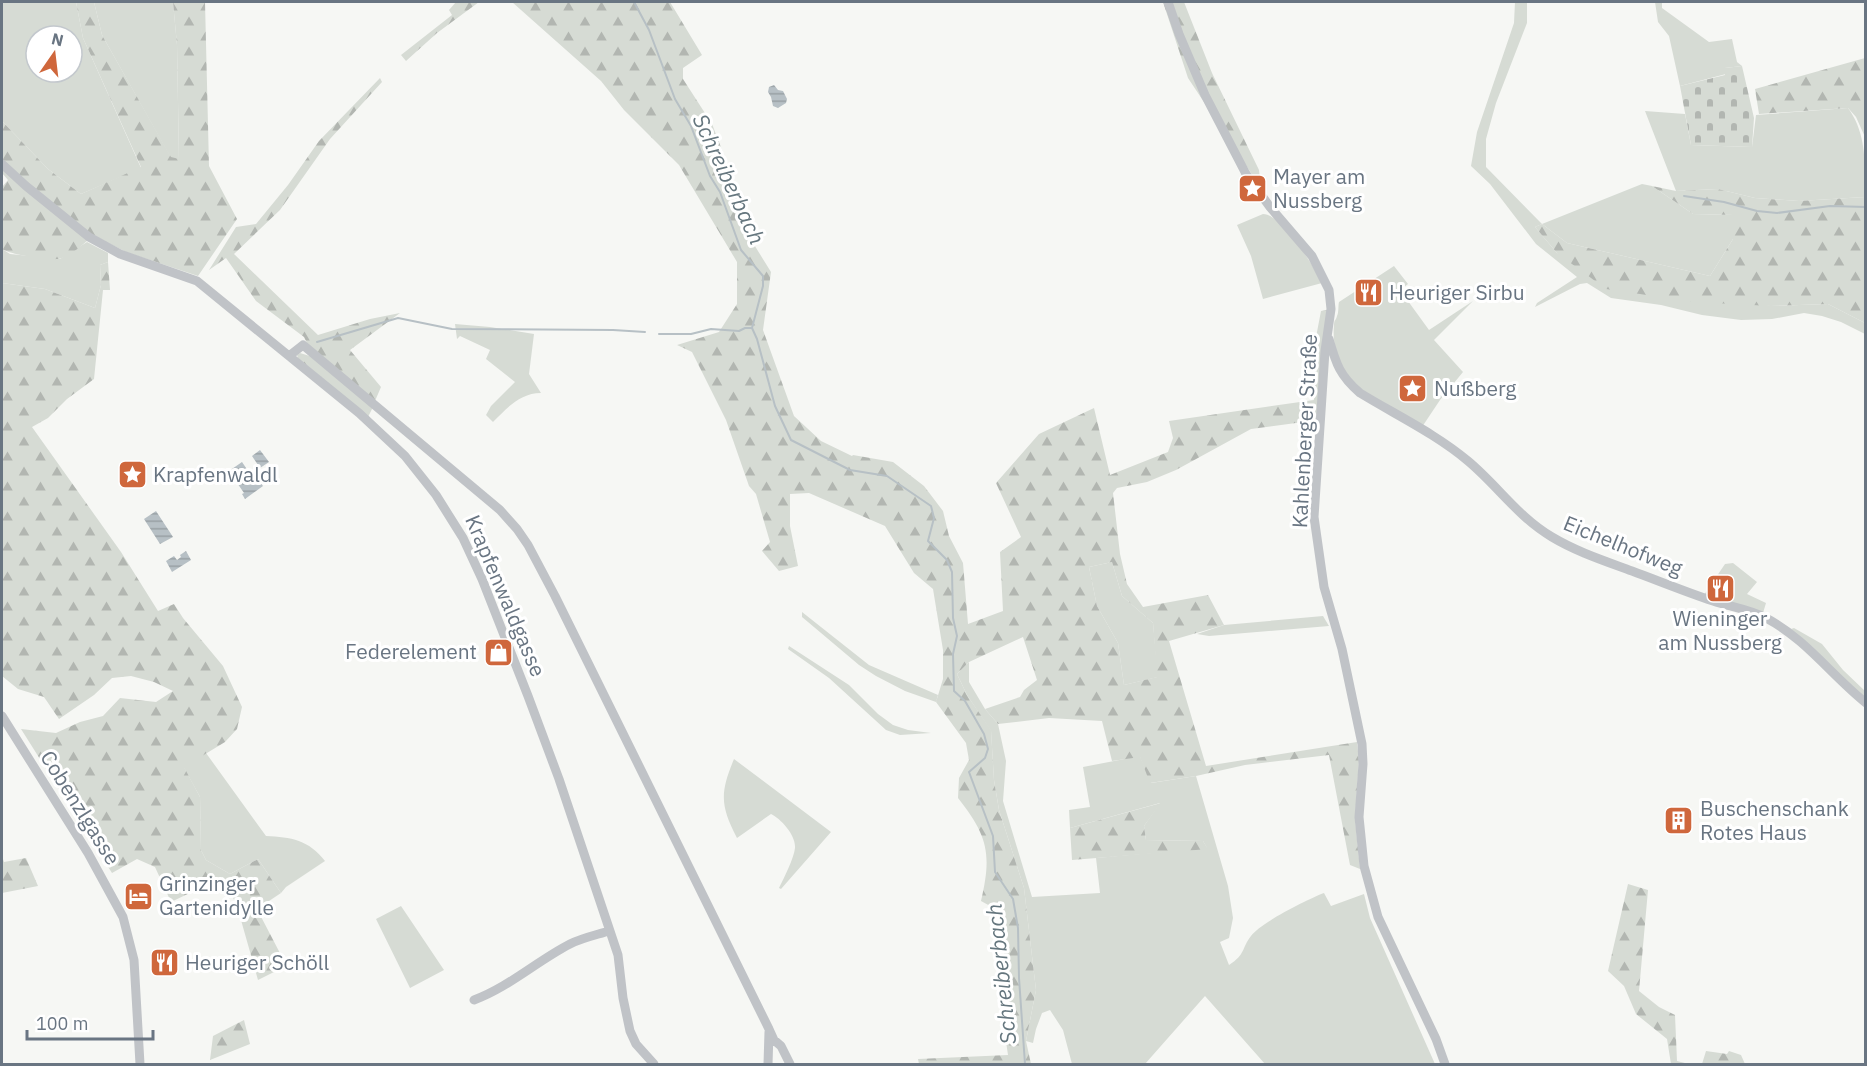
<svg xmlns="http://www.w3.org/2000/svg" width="1867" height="1066" viewBox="0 0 1867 1066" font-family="'IBM Plex Sans',sans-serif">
	<defs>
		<pattern id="forest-firs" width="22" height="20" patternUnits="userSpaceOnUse" patternTransform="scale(1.5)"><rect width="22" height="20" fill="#d6dbd4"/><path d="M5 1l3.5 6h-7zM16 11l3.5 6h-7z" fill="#b2b6b1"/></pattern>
		<pattern id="cemetery-stones" width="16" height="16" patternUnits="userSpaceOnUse" patternTransform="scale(1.5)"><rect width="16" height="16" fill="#d6dbd4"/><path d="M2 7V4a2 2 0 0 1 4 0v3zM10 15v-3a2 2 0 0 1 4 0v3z" fill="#b2b6b1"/></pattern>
		<pattern id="water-rules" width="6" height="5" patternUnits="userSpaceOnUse" patternTransform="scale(1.5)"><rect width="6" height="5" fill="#b7c0c5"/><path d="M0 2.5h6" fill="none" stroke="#99a1a5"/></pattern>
	</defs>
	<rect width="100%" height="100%" fill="#f6f7f4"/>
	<path fill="#d6dbd4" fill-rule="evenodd" d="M 2,2 L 76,2 L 83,38 L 141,168 L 81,194 L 48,169 L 2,121 ZM 36,36 L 72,36 L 72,72 L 36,72 Z
		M 94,2 L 173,2 L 177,45 L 179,160 L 171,158 L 102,35 Z
		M 1515,2 L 1527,2 L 1527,23 L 1496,103 L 1486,139 L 1486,167 L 1542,224 L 1642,184 L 1652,186 L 1693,214 L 1733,215 L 1733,239 L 1710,276 L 1567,243 L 1542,224 L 1535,227 L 1557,253 L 1771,306 L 1828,304 L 1865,323 L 1865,334 L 1841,322 L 1822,316 L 1804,313 L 1772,319 L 1741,320 L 1702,315 L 1661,305 L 1611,298 L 1587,283 L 1580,284 L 1535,307 L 1537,303 L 1577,277 L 1536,244 L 1490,184 L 1471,166 L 1477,132 L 1514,23 Z
		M 1655,2 L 1662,2 L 1662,8 L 1709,42 L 1732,39 L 1737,62 L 1742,66 L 1725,68 L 1726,74 L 1680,86 L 1669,36 L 1658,22 Z
		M 1848,108 C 1867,134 1865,164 1865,197 L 1799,201 L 1755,198 L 1718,189 L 1676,191 L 1645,111 L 1685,114 L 1691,145 L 1752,147 L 1756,115 Z
		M 1263,214 C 1282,214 1314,267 1322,283 L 1263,299 L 1251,256 L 1237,225 Z
		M 87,242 L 108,253 L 108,262 L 100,265 L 101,285 L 95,308 L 45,289 L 2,283 L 2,249 L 10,254 L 60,259 Z
		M 1394,266 L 1408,284 L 1400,290 L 1429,330 L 1473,301 L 1434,340 L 1463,372 L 1440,400 L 1422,427 C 1381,403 1329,382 1334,325 C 1335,317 1335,323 1337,316 C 1339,312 1338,306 1339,302 Z
		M 455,324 L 490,327 L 534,334 L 529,374 L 541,393 C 520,393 507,408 493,422 L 486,415 L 491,406 L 515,382 L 486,359 L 490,350 L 460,336 L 457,339 Z
		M 1112,562 L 1122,596 L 1153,623 L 1158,677 L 1124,685 L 1118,643 L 1097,606 L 1089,567 Z
		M 1733,563 L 1757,582 L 1747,594 L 1766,603 L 1763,613 L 1704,595 L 1725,564 Z
		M 802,612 L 869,665 L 938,695 L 936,702 L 905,691 L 876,676 L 859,665 L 808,622 L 802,617 Z
		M 1323,616 L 1329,626 L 1209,636 L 1197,634 L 1224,625 Z
		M 789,646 L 849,685 L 878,714 L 893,725 L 908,730 L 931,733 L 900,735 L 886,730 L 829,678 L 788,649 Z
		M 969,662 L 969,682 L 985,709 L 998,724 L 1006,761 L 1003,801 L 1032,897 L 1100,893 L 1096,858 L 1207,848 L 1203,841 L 1146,840 L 1144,826 L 1160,803 L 1070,828 L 1069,810 L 1090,807 L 1083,767 L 1140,756 L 1151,783 L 1196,776 L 1228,886 L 1233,918 L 1229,938 L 1220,942 L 1229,965 C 1246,954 1241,949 1251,936 C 1260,923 1308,899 1324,893 L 1331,906 L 1364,894 L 1370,918 L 1435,1064 L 1265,1064 L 1205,996 L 1145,1064 L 1072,1064 L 1063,1030 L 1050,1010 L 1042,1013 L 1036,1029 L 1033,1043 L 1026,1041 L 1036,990 L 1024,888 L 999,810 L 994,780 L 991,731 L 967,695 L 957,674 Z
		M 206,753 L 266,836 C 291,837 309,840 325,861 L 286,887 L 281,893 L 258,859 L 230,874 L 206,860 L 201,850 L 200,797 L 183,766 Z
		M 734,759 L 831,832 L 781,889 L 779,888 C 784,878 794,858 795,848 C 796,835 781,819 771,814 L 737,838 C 720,805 720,793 734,759 Z
		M 401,906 L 444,970 L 410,988 L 376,919 Z"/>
	<path fill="url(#forest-firs)" fill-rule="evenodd" d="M 76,2 L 94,2 L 102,35 L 171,157 L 179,159 L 177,45 L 173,2 L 205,2 L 209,166 L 237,219 L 198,276 L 126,252 L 93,235 C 87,242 68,258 58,259 C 46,260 12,255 2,249 L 2,187 L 8,180 L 2,173 L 2,121 L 48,169 L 81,194 L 141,167 L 83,38 Z
		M 456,2 L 479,2 L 437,33 L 406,61 L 401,55 L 452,15 L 449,10 Z
		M 512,2 L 670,2 L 702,55 L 683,68 L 683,79 L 712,124 L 734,181 L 745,230 L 771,272 L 763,330 L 794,416 L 821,441 L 852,456 L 853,455 L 893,462 L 924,486 L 943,511 L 949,536 L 963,563 L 968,624 L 1003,611 L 1000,552 L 1021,537 L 996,483 L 1039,434 L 1094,408 L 1110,475 L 1168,452 L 1173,438 L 1169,421 L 1314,400 L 1312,358 L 1321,311 L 1327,310 L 1318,420 L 1251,429 L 1176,470 L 1147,482 L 1117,488 L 1113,493 L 1120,554 L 1127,584 L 1143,607 L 1208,595 L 1224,625 L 1169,641 L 1206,766 L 1357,742 L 1359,760 L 1355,819 L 1360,869 L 1350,865 L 1329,755 L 1245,765 L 1196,776 L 1150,783 L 1140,757 L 1112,761 L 1102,721 L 1049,718 L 998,724 L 985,709 L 1020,697 L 1024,690 L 1037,680 L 1023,637 L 969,662 L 957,674 L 967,695 L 991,730 L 994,780 L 999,810 L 1024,888 L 1036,990 L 1026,1041 L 1031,1064 L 919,1064 L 918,1059 L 1008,1055 L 1004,1028 L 1006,1003 L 1011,987 L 1004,965 L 1005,928 L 1001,912 L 981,901 C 992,854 988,836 958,798 L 959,778 L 969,760 L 966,743 L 936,702 L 943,679 L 943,650 L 933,589 L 914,573 L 885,526 L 809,493 L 790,494 L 790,526 L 798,566 L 779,571 L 762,551 L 770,542 L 756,494 L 749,486 L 726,420 L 692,352 L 677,345 L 719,332 L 737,304 L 737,262 L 679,165 L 624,110 L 601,81 ZM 1112,562 L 1122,596 L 1153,623 L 1157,677 L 1124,685 L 1118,643 L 1097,606 L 1089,567 Z
		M 1163,2 L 1184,2 L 1212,73 L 1259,170 L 1261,188 L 1188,78 Z
		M 1865,58 L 1865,137 L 1856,117 L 1848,108 L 1759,114 L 1755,89 Z
		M 380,78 L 382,82 L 330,139 L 280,210 L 234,254 L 318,335 L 370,319 L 400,313 L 350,350 L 381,387 L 375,401 L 309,347 L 304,337 L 256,301 L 226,258 L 209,270 L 236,227 L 256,224 L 288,185 L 319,141 Z
		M 1652,186 L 1676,191 L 1718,189 L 1755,198 L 1799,201 L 1865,197 L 1865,323 L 1828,304 L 1771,306 L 1694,302 L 1606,289 L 1557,253 L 1535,227 L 1542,224 L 1567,243 L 1710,276 L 1733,239 L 1733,215 L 1693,214 Z
		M 108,262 L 110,290 L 103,290 L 94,379 L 67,399 L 48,418 L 32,427 L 121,552 L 158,611 L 174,604 L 183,618 L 223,666 L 242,707 L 237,729 L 225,742 L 184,767 L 200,797 L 201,850 L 206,860 L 230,874 L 258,859 L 281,893 L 257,909 L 282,957 L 282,968 L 258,980 L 237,906 L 223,877 L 171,902 L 155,867 L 137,859 L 112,873 L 21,729 L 56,733 L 80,722 L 103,716 L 120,698 L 156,702 L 173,691 L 154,682 L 131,676 L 112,678 L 94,695 L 59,719 L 44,697 L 18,689 L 2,676 L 2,283 L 45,289 L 95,308 L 101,285 L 100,265 Z
		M 300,353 L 313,357 L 373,407 L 368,417 L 298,358 L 297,355 Z
		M 1794,628 L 1822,644 L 1843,670 L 1865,691 L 1865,699 L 1791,629 Z
		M 1161,803 L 1144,826 L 1146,840 L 1203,841 L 1208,849 L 1072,860 L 1070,828 Z
		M 2,856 L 4,862 L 26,858 L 38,886 L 2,893 Z
		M 1628,884 L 1648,890 L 1639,991 L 1659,1007 L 1675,1015 L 1677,1061 L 1689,1064 L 1671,1064 L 1667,1039 L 1636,1014 L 1624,986 L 1608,971 Z
		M 244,1020 L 250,1044 L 210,1060 L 213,1036 Z
		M 1706,1051 L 1727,1054 L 1729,1051 L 1741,1055 L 1745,1064 L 1702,1064 Z"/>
	<path fill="url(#cemetery-stones)" d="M 1742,66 L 1754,118 L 1752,147 L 1691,145 L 1680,86 L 1725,75 L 1725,68 Z"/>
	<path fill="url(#water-rules)" d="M 774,85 L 778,90 L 783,91 L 787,99 L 786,103 L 778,108 L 773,106 L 771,97 L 768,92 L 769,87 Z
		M 260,450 L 269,462 L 260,468 L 252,456 Z
		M 242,462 L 257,484 L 260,482 L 263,486 L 245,499 L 242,494 L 244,493 L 229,471 Z
		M 156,511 L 173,537 L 160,544 L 144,519 Z
		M 186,551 L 191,560 L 172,572 L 166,561 L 174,556 L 177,560 L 181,557 L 180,555 Z"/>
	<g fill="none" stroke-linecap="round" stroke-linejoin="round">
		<path stroke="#b7c0c5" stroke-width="2" d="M 634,2 L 649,30 L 675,99 L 691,126 L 710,176 L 720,192 L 741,250 L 763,276 L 763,286 L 752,328 L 757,339 L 775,406 L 791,440 L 850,470 L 887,476 L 931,506 L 934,518 L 928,541 L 947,560 L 952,572 L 953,618 L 957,636 L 953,654 L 954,691 L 965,701 L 984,734 L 988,749 L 985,758 L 969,772 L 993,836 L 995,872 L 1013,899 L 1018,928 L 1019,978 L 1025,1064
			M 1684,196 L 1724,202 L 1757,211 L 1777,213 L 1830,206 L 1866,207
			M 659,334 L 691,334 L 711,329 L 739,331 L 745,328 L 752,328
			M 317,342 L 398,318 L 452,329 L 613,330 L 645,332"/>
		<path stroke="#c0c3c7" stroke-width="9" d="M 1168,2 L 1179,34 L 1205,95 L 1246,174 L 1270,207 L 1312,256 L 1329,290 L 1331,309 L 1325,351 L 1314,517 L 1324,587 L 1342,649 L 1362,744 L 1363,764 L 1359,817 L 1364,866 L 1378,917 L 1436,1039 L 1445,1064
			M 2,164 L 26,186 L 89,237 L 120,254 L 197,281 L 359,413 L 405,456 L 436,495 L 463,538 L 482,579 L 528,696 L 559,779 L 618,955 L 623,998 L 630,1031 L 636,1044 L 654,1064
			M 1329,339 C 1336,364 1340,376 1360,393 C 1396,415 1436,434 1468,461 C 1498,486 1518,517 1552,537 C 1577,552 1605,561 1632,571 C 1659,581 1686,592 1713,601 C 1731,607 1749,609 1766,618 C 1806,639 1831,675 1866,703
			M 289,356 L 303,345 L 500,510 L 517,529 L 528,545 L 555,596 L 769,1029 L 774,1040 L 781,1046 L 790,1064
			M 2,716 L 88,853 L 123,917 L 134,960 L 140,1064
			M 474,1000 C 509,987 537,961 570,944 C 582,938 596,935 609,931
			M 768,1064 L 769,1032"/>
	</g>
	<defs>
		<symbol id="sight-square" viewBox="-11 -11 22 22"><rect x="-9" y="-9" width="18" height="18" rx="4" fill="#cf673c" stroke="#fff"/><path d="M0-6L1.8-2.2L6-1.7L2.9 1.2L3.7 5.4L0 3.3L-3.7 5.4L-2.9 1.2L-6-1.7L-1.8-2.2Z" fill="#fff"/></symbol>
		<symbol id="restaurant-square" viewBox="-11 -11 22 22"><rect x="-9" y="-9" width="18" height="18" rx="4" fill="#cf673c" stroke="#fff"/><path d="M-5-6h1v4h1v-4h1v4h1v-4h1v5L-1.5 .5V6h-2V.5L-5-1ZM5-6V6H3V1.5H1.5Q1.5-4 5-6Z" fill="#fff"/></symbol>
		<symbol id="shop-square" viewBox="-11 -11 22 22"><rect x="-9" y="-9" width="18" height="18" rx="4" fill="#cf673c" stroke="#fff"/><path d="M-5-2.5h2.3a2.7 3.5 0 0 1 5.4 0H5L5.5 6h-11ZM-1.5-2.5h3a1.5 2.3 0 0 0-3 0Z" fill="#fff"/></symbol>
		<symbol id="building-square" viewBox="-11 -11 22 22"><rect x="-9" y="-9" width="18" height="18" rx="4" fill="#cf673c" stroke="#fff"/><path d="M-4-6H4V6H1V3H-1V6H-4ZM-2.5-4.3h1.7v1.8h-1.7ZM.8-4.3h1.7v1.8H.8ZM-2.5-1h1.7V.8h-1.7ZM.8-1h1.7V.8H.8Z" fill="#fff"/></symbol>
		<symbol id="hotel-square" viewBox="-11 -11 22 22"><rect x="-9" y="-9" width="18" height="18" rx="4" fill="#cf673c" stroke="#fff"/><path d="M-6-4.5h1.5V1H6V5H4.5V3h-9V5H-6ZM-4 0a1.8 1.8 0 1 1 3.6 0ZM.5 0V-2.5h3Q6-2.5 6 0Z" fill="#fff"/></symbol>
	</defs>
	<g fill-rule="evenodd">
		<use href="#sight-square" x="1236" y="172" width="33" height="33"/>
		<use href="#restaurant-square" x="1352" y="276" width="33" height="33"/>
		<use href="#sight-square" x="1396" y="372" width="33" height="33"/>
		<use href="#sight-square" x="116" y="458" width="33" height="33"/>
		<use href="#restaurant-square" x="1704" y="572" width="33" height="33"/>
		<use href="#shop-square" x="482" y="636" width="33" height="33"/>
		<use href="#building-square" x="1662" y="804" width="33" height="33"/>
		<use href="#hotel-square" x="122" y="880" width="33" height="33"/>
		<use href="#restaurant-square" x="148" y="946" width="33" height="33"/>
	</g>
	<g text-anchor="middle" stroke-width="6" stroke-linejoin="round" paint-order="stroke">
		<g font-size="21" fill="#697582" stroke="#fff" text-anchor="start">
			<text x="1273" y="184">Mayer am<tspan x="1273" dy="24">Nussberg</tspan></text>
			<text x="1389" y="300">Heuriger Sirbu</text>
			<text x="1434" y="396">Nußberg</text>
			<text x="153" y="482">Krapfenwaldl</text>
			<text x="1720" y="626" text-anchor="middle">Wieninger<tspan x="1720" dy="24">am Nussberg</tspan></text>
			<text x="477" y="659" text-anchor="end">Federelement</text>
			<text x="1700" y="816">Buschenschank<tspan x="1700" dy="24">Rotes Haus</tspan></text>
			<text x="159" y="891">Grinzinger<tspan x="159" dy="24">Gartenidylle</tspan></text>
			<text x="185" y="970">Heuriger Schöll</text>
		</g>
		<g font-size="21" fill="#697582" stroke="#fff">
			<text transform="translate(1305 431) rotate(-87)" y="7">Kahlenberger Straße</text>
			<text transform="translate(1623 546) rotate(22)" y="7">Eichelhofweg</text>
			<text transform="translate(505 596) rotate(67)" y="7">Krapfenwaldgasse</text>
			<text transform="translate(80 808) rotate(58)" y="7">Cobenzlgasse</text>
		</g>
		<g font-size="22" font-style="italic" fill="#65767e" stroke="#fff">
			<text transform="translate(729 179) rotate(65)" y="8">Schreiberbach</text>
			<text transform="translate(1001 974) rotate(-96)" y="8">Schreiberbach</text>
		</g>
	</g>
	<rect width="1867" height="1066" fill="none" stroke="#697582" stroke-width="6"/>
	<g transform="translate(54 54) rotate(14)"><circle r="28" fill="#ffffff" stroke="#c3c8cd" stroke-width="1.5"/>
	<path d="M0-4.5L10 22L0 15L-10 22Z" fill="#cf673c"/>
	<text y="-9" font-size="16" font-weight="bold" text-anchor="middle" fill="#697582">N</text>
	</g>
	<path d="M27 1030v9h126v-9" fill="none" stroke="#697582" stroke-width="3"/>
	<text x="36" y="1030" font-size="18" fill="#697582" stroke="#ffffff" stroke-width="4.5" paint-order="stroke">100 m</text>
</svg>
